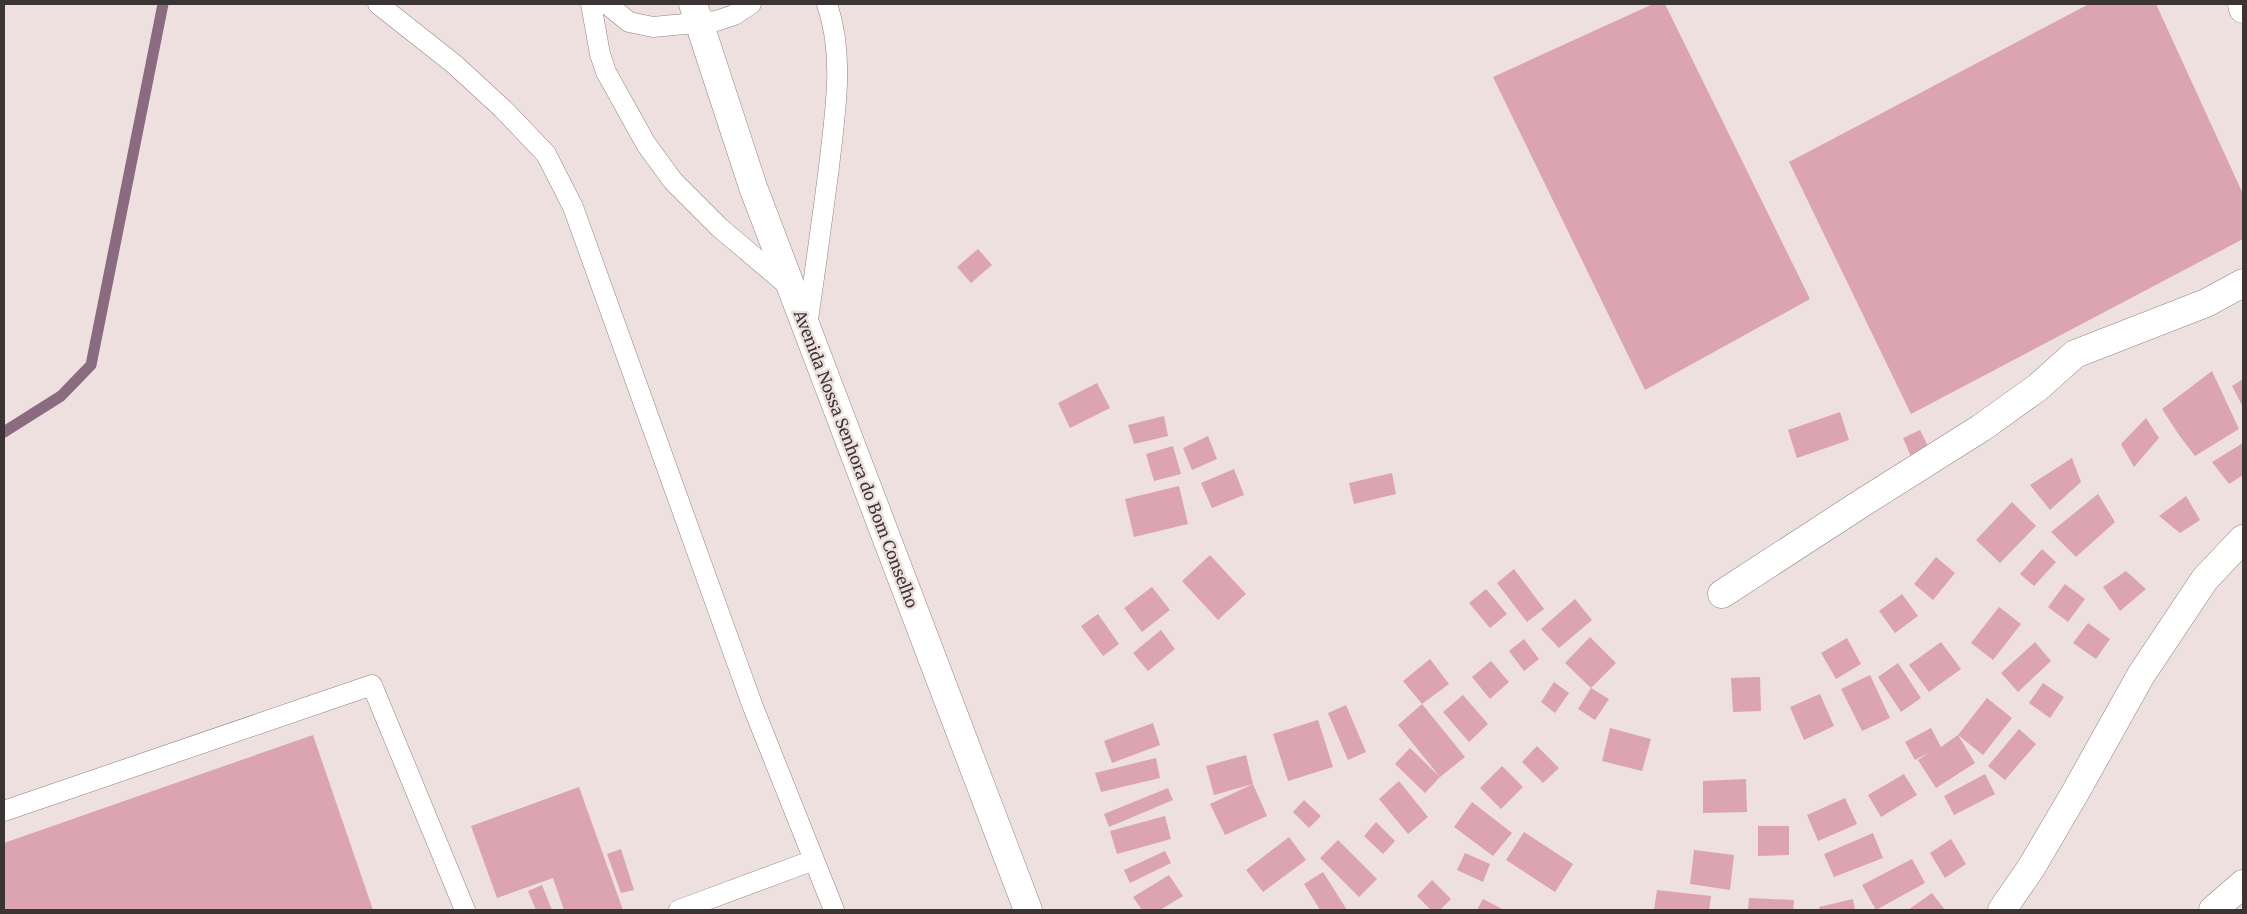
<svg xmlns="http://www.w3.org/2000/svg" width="2247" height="914" viewBox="0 0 2247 914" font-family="Merriweather,serif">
	<rect width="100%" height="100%" fill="#eee0de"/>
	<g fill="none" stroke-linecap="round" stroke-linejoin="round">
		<path stroke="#8a6b7f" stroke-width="11" d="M 4,432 L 61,396 L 91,365 L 163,4"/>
	</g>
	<path fill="#dba4b0" d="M 1653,4 L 1665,4 L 1810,299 L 1645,390 L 1493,77 Z
		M 2089,4 L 2156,4 L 2243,194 L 2243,239 L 1911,414 L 1789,162 Z
		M 978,249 L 992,265 L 971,283 L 957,267 Z
		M 2212,371 L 2239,429 L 2195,456 L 2179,435 L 2162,409 Z
		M 2243,379 L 2243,407 L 2232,386 Z
		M 1097,383 L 1110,408 L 1070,428 L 1058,403 Z
		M 1840,412 L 1849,440 L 1797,458 L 1788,430 Z
		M 1164,416 L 1168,436 L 1134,444 L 1128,425 Z
		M 2146,418 L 2159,438 L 2134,467 L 2121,444 Z
		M 1920,430 L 1931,452 L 1913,461 L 1903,438 Z
		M 1208,436 L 1217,459 L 1192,470 L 1183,448 Z
		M 2243,443 L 2243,475 L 2229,484 L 2212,462 Z
		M 1173,446 L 1181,474 L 1154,481 L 1146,454 Z
		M 2072,458 L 2081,482 L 2050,510 L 2030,485 Z
		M 1234,469 L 1244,495 L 1212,508 L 1201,483 Z
		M 1392,473 L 1396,494 L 1354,504 L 1349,483 Z
		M 1179,486 L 1188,524 L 1134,537 L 1125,499 Z
		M 2098,494 L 2115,522 L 2076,557 L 2051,532 Z
		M 2186,496 L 2200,520 L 2180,533 L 2159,516 Z
		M 2012,502 L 2036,526 L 2000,563 L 1976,540 Z
		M 2042,549 L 2056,562 L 2034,586 L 2020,574 Z
		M 1210,555 L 1246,594 L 1218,620 L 1182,581 Z
		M 1936,557 L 1955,573 L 1933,600 L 1914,584 Z
		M 1514,569 L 1544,609 L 1527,622 L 1497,583 Z
		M 2126,571 L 2146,589 L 2120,611 L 2103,587 Z
		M 2065,584 L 2085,599 L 2068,622 L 2048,607 Z
		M 1152,587 L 1170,610 L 1142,632 L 1124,608 Z
		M 1486,589 L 1507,614 L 1490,628 L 1469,603 Z
		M 1902,594 L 1918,616 L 1895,633 L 1879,611 Z
		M 1575,599 L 1592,620 L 1559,648 L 1541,629 Z
		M 1999,607 L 2021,624 L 1993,660 L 1971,643 Z
		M 1098,614 L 1119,644 L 1103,656 L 1081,626 Z
		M 2088,623 L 2110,639 L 2096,659 L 2073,643 Z
		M 1161,630 L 1175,649 L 1148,671 L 1133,653 Z
		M 1590,637 L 1616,663 L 1591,688 L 1609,699 L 1595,720 L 1578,709 L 1591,688 L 1565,663 Z
		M 1847,638 L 1861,664 L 1836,679 L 1821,653 Z
		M 1524,639 L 1539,659 L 1524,671 L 1509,651 Z
		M 1941,642 L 1961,669 L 1929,692 L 1909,665 Z
		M 2035,642 L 2051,661 L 2018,692 L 2001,673 Z
		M 1430,659 L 1449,684 L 1422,704 L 1403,681 Z
		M 1491,661 L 1509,682 L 1490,699 L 1472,677 Z
		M 1898,663 L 1921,698 L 1901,712 L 1878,677 Z
		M 1870,675 L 1890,718 L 1862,731 L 1841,689 Z
		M 1760,677 L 1761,711 L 1733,712 L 1731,678 Z
		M 1554,682 L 1569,693 L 1555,713 L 1541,702 Z
		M 2043,683 L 2064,697 L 2050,718 L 2029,703 Z
		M 1820,694 L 1834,726 L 1804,740 L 1790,707 Z
		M 1463,695 L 1488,724 L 1469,742 L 1443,712 Z
		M 1987,698 L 2012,718 L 1983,755 L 1958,735 L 1975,763 L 1936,788 L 1918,760 L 1930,752 L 1915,760 L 1905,742 L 1931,728 L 1941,747 L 1958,735 Z
		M 1422,704 L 1465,757 L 1440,777 L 1398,725 Z
		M 1346,705 L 1366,752 L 1348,760 L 1328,713 Z
		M 1318,720 L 1333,767 L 1288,781 L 1273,734 Z
		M 1153,723 L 1160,745 L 1112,763 L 1104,741 Z
		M 1610,728 L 1651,739 L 1642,771 L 1602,761 Z
		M 2019,729 L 2036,744 L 2005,780 L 1988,766 Z
		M 313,735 L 373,910 L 4,910 L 4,843 Z
		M 1537,746 L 1559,768 L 1543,783 L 1522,762 Z
		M 1410,748 L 1440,777 L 1425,793 L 1395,764 Z
		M 1246,755 L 1253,784 L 1214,795 L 1206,766 Z
		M 1156,758 L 1160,778 L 1101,792 L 1095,773 Z
		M 1502,766 L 1523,787 L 1501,809 L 1480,788 Z
		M 1904,774 L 1917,795 L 1881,817 L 1868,795 Z
		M 1985,774 L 1995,794 L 1954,815 L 1944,796 Z
		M 1746,779 L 1747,812 L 1703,813 L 1703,781 Z
		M 1399,781 L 1428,817 L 1408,834 L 1379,799 Z
		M 1253,784 L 1267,816 L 1225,835 L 1210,804 Z
		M 579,787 L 623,910 L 564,910 L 553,878 L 497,898 L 471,826 Z
		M 1168,788 L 1173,800 L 1109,827 L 1104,814 Z
		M 1845,798 L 1857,824 L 1818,841 L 1807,815 Z
		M 1304,800 L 1321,816 L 1309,828 L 1293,812 Z
		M 1472,802 L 1512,833 L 1493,856 L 1454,827 Z
		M 1165,816 L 1171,839 L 1117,854 L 1110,831 Z
		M 1376,822 L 1395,841 L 1383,854 L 1364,836 Z
		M 1758,826 L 1789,826 L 1789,855 L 1758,856 Z
		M 1524,832 L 1573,864 L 1555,892 L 1506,860 Z
		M 1873,833 L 1883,858 L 1834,877 L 1824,854 Z
		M 1289,837 L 1306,860 L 1263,892 L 1246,870 Z
		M 1951,839 L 1966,864 L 1945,878 L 1930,853 Z
		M 1338,840 L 1377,879 L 1359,897 L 1320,858 Z
		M 621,849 L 634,890 L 621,893 L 607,854 Z
		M 1694,850 L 1734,855 L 1730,890 L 1690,884 Z
		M 1165,851 L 1171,863 L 1130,883 L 1124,870 Z
		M 1465,853 L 1490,864 L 1483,882 L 1457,870 Z
		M 1912,859 L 1925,883 L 1876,910 L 1862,885 Z
		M 1323,872 L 1347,910 L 1320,910 L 1304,884 Z
		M 1169,875 L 1183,896 L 1160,910 L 1142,910 L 1133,897 Z
		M 1432,880 L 1451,899 L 1440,910 L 1431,910 L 1417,896 Z
		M 542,885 L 552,910 L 536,910 L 528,891 Z
		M 1657,890 L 1711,896 L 1709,910 L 1654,910 Z
		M 1932,893 L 1945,910 L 1908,910 Z
		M 1749,898 L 1794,900 L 1793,910 L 1748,910 Z
		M 1483,899 L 1504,910 L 1477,910 Z
		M 1853,899 L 1855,910 L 1820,910 L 1819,907 Z"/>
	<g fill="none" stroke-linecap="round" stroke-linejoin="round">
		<defs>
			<path id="service" d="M 378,4 L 454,64 L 503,109 L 546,154 L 573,207 L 753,707 L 834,910
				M 591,4 L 600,54 L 606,72 L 646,144 L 673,181 L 720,228 L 791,288
				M 607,4 L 629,22 L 653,27 L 716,21 L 734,15 L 751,4
				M 807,326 C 815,273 822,220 829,167 C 835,112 845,57 827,4
				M 4,811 L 372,685 L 465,910
				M 679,910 L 814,860"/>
			<path id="minor" d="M 2242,4 L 2243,9
				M 1722,594 L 1862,503 L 1981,428 L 2037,388 L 2075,354 L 2206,303 L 2243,283
				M 2002,910 L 2031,868 L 2075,793 L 2141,675 L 2205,579 L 2243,539
				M 2213,910 L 2243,884"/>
			<path id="primary" d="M 693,4 L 753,187 L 1028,910"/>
		</defs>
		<use href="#service" stroke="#908381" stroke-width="21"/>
		<use href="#minor" stroke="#908381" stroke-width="29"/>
		<use href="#primary" stroke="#908381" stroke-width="29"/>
		<use href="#service" stroke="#fff" stroke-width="20"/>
		<use href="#minor" stroke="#fff" stroke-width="28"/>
		<use href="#primary" stroke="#fff" stroke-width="28"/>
	</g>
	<g text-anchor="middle" stroke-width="5" stroke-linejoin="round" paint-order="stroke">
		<g font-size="16" fill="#3a3534" stroke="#eee0de">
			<text transform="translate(856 459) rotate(69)" y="6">Avenida Nossa Senhora do Bom Conselho</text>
		</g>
	</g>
	<rect width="2247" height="914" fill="none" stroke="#3a3534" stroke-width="10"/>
</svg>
